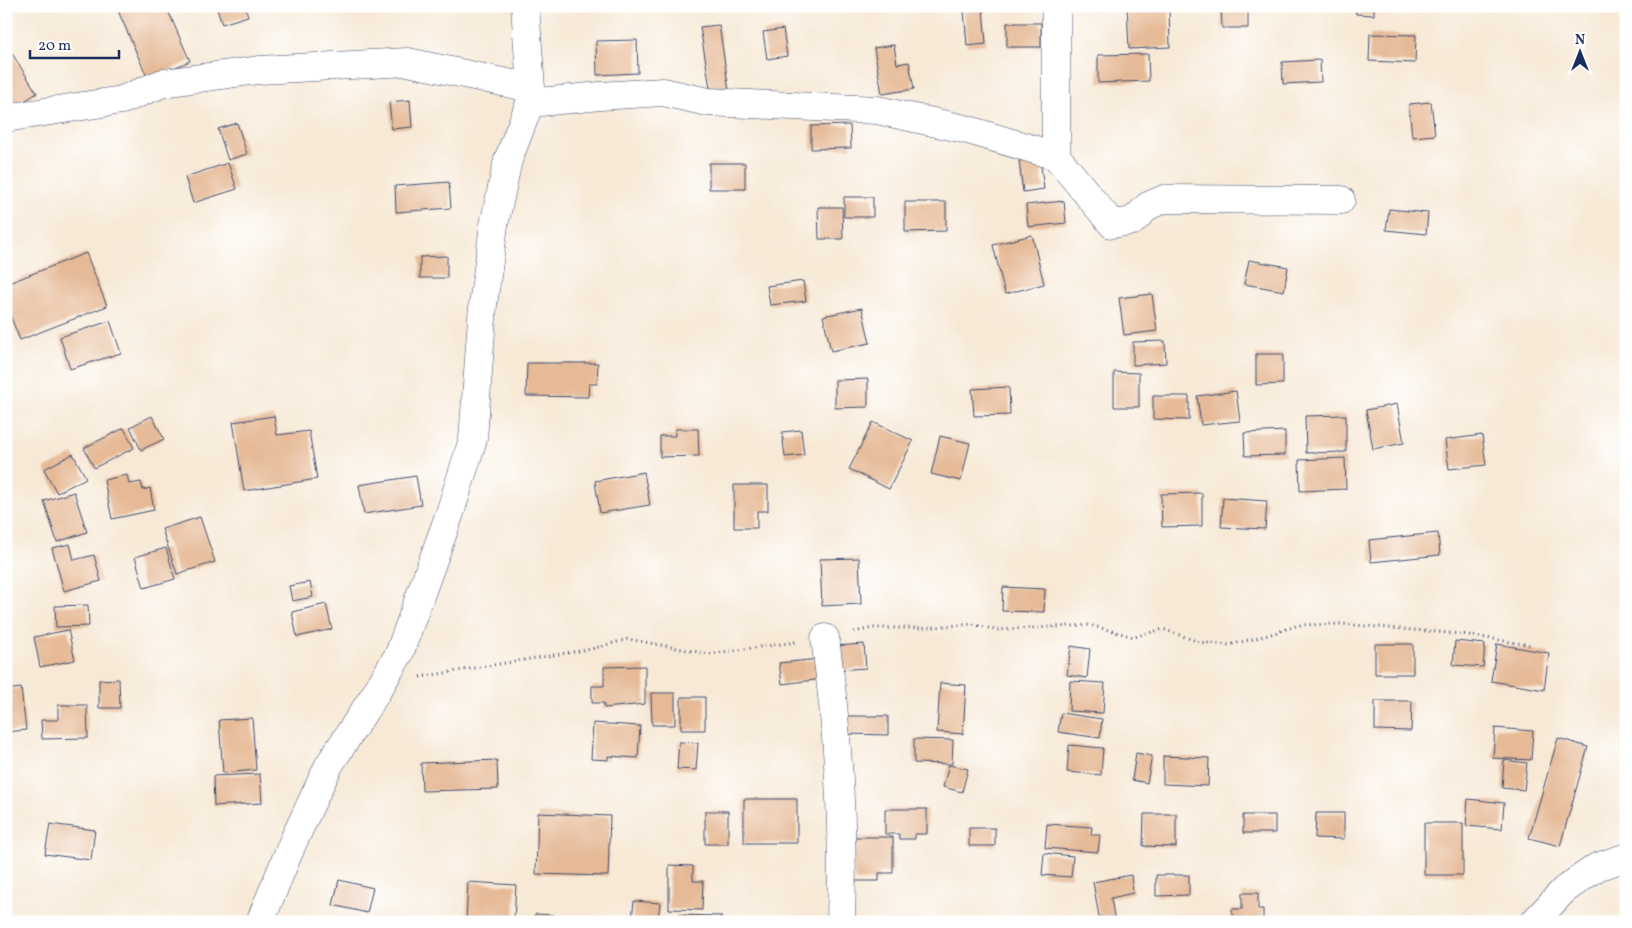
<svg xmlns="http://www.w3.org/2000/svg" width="1632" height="928" viewBox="0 0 1632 928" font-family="Vollkorn,serif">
	<rect width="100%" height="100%" fill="#fff"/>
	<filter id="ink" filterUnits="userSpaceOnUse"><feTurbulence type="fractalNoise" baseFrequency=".02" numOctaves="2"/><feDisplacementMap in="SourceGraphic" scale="10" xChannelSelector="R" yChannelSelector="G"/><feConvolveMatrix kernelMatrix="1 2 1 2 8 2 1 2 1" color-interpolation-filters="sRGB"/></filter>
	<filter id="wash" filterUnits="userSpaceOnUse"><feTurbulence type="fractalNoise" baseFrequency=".0096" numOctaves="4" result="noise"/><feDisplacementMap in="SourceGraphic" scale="20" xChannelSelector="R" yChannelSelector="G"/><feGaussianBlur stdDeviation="1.12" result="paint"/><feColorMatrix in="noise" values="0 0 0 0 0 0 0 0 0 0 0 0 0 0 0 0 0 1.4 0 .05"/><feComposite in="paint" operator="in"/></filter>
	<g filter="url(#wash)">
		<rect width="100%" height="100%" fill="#f7e9d6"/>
		<g id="blocks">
			<path fill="#e6ba96" d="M 116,6 L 166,6 L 190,61 L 148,79 Z
				M 216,6 L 245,6 L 248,16 L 222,24 Z
				M 1127,6 L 1169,6 L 1170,47 L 1129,49 Z
				M 1221,6 L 1248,6 L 1248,28 L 1222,28 Z
				M 1356,6 L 1374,6 L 1374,15 L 1356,14 Z
				M 983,9 L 986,44 L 967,46 L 964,11 Z
				M 1007,23 L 1041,23 L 1041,47 L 1007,47 Z
				M 719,25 L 729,91 L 711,94 L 700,27 Z
				M 783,29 L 787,56 L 767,59 L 763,32 Z
				M 1370,34 L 1416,35 L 1415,63 L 1369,61 Z
				M 637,40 L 638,73 L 597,75 L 596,41 Z
				M 6,44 L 37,93 L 6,113 L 6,97 L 10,95 L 6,89 Z
				M 894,45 L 897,64 L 909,62 L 914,89 L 882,94 L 874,48 Z
				M 1148,54 L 1149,81 L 1098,83 L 1098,55 Z
				M 1320,60 L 1321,82 L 1283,84 L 1282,62 Z
				M 410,100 L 412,127 L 392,129 L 389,102 Z
				M 1431,102 L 1435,135 L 1412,137 L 1409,104 Z
				M 237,123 L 247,154 L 228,160 L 218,129 Z
				M 850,125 L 851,148 L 811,149 L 811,126 Z
				M 1040,158 L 1044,189 L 1023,192 L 1019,161 Z
				M 228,163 L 237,189 L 193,203 L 185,177 Z
				M 709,163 L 745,163 L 745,189 L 709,189 Z
				M 449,182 L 451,208 L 396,212 L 395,186 Z
				M 844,197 L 873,197 L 873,217 L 844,217 Z
				M 1064,201 L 1066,223 L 1028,227 L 1026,205 Z
				M 905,202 L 946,202 L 946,231 L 905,232 Z
				M 818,207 L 842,207 L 843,239 L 819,239 Z
				M 1389,209 L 1428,213 L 1426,234 L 1386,230 Z
				M 1032,235 L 1044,284 L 1005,294 L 993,245 Z
				M 86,253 L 107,306 L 20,340 L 6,305 L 6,284 Z
				M 447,256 L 447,278 L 420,278 L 420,257 Z
				M 1249,260 L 1288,267 L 1284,291 L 1244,284 Z
				M 803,281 L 806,301 L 770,305 L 767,286 Z
				M 1152,294 L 1157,331 L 1124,335 L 1119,298 Z
				M 862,308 L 870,343 L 831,351 L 823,316 Z
				M 110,321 L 121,353 L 70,369 L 60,337 Z
				M 1165,341 L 1166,363 L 1133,365 L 1133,342 Z
				M 1256,354 L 1283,354 L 1283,384 L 1256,385 Z
				M 527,363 L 598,363 L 597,384 L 589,384 L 588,397 L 526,396 Z
				M 1114,372 L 1139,373 L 1139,407 L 1114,407 Z
				M 868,379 L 868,407 L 835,408 L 835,380 Z
				M 1009,387 L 1010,415 L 974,416 L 972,389 Z
				M 1236,391 L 1240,421 L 1201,425 L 1197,396 Z
				M 1153,396 L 1189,396 L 1189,420 L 1153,419 Z
				M 1397,404 L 1404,443 L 1373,449 L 1366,410 Z
				M 1346,415 L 1346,452 L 1306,453 L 1305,416 Z
				M 152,416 L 164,439 L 141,450 L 130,427 Z
				M 274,416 L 277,435 L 309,431 L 317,479 L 244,491 L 233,422 Z
				M 873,422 L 913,441 L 889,489 L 849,469 Z
				M 124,428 L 134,448 L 94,468 L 84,448 Z
				M 675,429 L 698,429 L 699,456 L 660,457 L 660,436 L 675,436 Z
				M 801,430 L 804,455 L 785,457 L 782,432 Z
				M 1285,431 L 1285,455 L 1245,456 L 1244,433 Z
				M 1482,435 L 1486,465 L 1449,469 L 1445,440 Z
				M 940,436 L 970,443 L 961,481 L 931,474 Z
				M 73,454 L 86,478 L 57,493 L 44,469 Z
				M 1345,458 L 1346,489 L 1300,491 L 1299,460 Z
				M 644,472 L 650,505 L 600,513 L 595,481 Z
				M 127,475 L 129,484 L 141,482 L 143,490 L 150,488 L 154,510 L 112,519 L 104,480 Z
				M 416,476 L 421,505 L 364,514 L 359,485 Z
				M 734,485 L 768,485 L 768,511 L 757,511 L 757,528 L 734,528 Z
				M 74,492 L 87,532 L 57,542 L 44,501 Z
				M 1202,493 L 1202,526 L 1162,527 L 1161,494 Z
				M 1223,498 L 1267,501 L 1265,529 L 1221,527 Z
				M 200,517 L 215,562 L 177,574 L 162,529 Z
				M 1438,533 L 1440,555 L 1371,562 L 1369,540 Z
				M 70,544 L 74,560 L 94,555 L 101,581 L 64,591 L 52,548 Z
				M 166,548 L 175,579 L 144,588 L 135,557 Z
				M 859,558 L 861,604 L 822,606 L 820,559 Z
				M 310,582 L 313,597 L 292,601 L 289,586 Z
				M 1003,587 L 1045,589 L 1044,612 L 1002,611 Z
				M 326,604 L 332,629 L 297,637 L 292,612 Z
				M 88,605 L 89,626 L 56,627 L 55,606 Z
				M 68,630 L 75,660 L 40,667 L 34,637 Z
				M 1455,641 L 1485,644 L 1483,667 L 1453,665 Z
				M 864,644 L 866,668 L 837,670 L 835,646 Z
				M 1375,644 L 1413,644 L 1413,674 L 1375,674 Z
				M 1497,644 L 1549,653 L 1544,690 L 1491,681 Z
				M 1071,646 L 1090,649 L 1087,678 L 1067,675 Z
				M 819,659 L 822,679 L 782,684 L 779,663 Z
				M 645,666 L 645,704 L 604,708 L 604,703 L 592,703 L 592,686 L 604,686 L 604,667 Z
				M 119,679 L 120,708 L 99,708 L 99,680 Z
				M 1070,681 L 1105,683 L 1103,713 L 1069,711 Z
				M 940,683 L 966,685 L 963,734 L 937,732 Z
				M 21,688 L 26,730 L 6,732 L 6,690 Z
				M 651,693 L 675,693 L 675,725 L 652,725 Z
				M 681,697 L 705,697 L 705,730 L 681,730 Z
				M 1375,701 L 1412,701 L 1411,731 L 1375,730 Z
				M 58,705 L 87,705 L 88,738 L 42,739 L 41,720 L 58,720 Z
				M 1061,713 L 1102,719 L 1100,738 L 1058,732 Z
				M 847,716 L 888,716 L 888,735 L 847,734 Z
				M 252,718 L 256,770 L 223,773 L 219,720 Z
				M 593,723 L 640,726 L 638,758 L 608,756 L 608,760 L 591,759 Z
				M 1495,728 L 1533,731 L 1531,760 L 1493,758 Z
				M 1558,738 L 1588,747 L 1560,846 L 1529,838 Z
				M 914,739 L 953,740 L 952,764 L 914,763 Z
				M 679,742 L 698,743 L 696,770 L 677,769 Z
				M 1069,745 L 1103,748 L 1101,775 L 1067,772 Z
				M 1136,753 L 1152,756 L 1147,783 L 1132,780 Z
				M 1163,756 L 1209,758 L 1208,786 L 1163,784 Z
				M 497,760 L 498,789 L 422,791 L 421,763 Z
				M 1504,760 L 1527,763 L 1524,790 L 1502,788 Z
				M 949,765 L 968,769 L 962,792 L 943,787 Z
				M 260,774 L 262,803 L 214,806 L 213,776 Z
				M 744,799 L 797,799 L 797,843 L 744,843 Z
				M 1468,799 L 1504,803 L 1502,829 L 1466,826 Z
				M 885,809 L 927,809 L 927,834 L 915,834 L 915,839 L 899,839 L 899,834 L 885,834 Z
				M 705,811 L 728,811 L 728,844 L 705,844 Z
				M 538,813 L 610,816 L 608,876 L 536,874 Z
				M 1316,813 L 1344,813 L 1344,839 L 1315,838 Z
				M 1144,814 L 1176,814 L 1176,847 L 1143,846 Z
				M 1243,815 L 1275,815 L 1275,833 L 1243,833 Z
				M 1424,823 L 1463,823 L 1463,875 L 1424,875 Z
				M 50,824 L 95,830 L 91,860 L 45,854 Z
				M 1047,824 L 1092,827 L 1091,835 L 1100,835 L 1098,852 L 1045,848 Z
				M 969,828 L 995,828 L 995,846 L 969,846 Z
				M 850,837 L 893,837 L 893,873 L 879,873 L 879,881 L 855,881 Z
				M 1044,853 L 1073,856 L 1071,877 L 1042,875 Z
				M 669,865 L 693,866 L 693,881 L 703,881 L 702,910 L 669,909 Z
				M 1131,875 L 1133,893 L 1111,898 L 1115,922 L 1100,922 L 1093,882 Z
				M 1156,875 L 1189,875 L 1189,895 L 1156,896 Z
				M 339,880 L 373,888 L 367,913 L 333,905 Z
				M 468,882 L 516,885 L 514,919 L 496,918 L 496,922 L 466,922 Z
				M 1242,893 L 1258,893 L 1258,909 L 1263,909 L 1263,922 L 1232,922 L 1232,909 L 1242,909 Z
				M 634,901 L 660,903 L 658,922 L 632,919 Z
				M 535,914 L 553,915 L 552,922 L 534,922 Z
				M 678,915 L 721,916 L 721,922 L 678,922 Z"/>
		</g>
	</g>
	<g filter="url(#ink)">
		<use href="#blocks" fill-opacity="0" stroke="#3c4b70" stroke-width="1"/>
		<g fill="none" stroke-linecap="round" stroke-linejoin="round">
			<defs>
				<path id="minor" d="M 530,103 L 600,96 L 663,92 L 708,102 L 877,110 L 965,129 L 1056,156 L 1112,224 L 1133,221 L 1148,206 L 1164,199 L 1341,200
					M 6,118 L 122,100 L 163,83 L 259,70 L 408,62 L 531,88
					M 1056,156 L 1056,6
					M 825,638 C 838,732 844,828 841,922
					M 260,922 L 293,842 L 329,765 L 374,696 L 399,654 L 450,513 L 473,439 L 483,305 L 494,225 L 508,160 L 530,103 L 531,88 L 525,6
					M 1534,922 L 1564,890 L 1597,867 L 1624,858"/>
			</defs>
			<use href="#minor" stroke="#3c4b70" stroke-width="29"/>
			<path stroke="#3c4b70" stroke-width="3" stroke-dasharray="1 4" stroke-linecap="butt" d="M 854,632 L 873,628 L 922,628 L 973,624 L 996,630 L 1090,625 L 1134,637 L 1163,629 L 1199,642 L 1229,645 L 1268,635 L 1299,625 L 1342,624 L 1462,634 L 1530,645
				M 420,677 L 591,649 L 628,639 L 709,654 L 796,642"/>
			<use href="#minor" stroke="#fff" stroke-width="28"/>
		</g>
	</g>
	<rect width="1632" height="928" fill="none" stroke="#fff" stroke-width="25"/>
	<g transform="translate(1580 52)" stroke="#ffffff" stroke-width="4" paint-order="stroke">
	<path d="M0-4L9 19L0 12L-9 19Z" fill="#1b2f5e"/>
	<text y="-8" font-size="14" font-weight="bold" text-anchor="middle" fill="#1b2f5e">N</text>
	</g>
	<path d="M30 50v8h89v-8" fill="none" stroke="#1b2f5e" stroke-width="2.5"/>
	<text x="38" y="50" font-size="15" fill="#1b2f5e" stroke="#ffffff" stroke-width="4" paint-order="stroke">20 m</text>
</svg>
